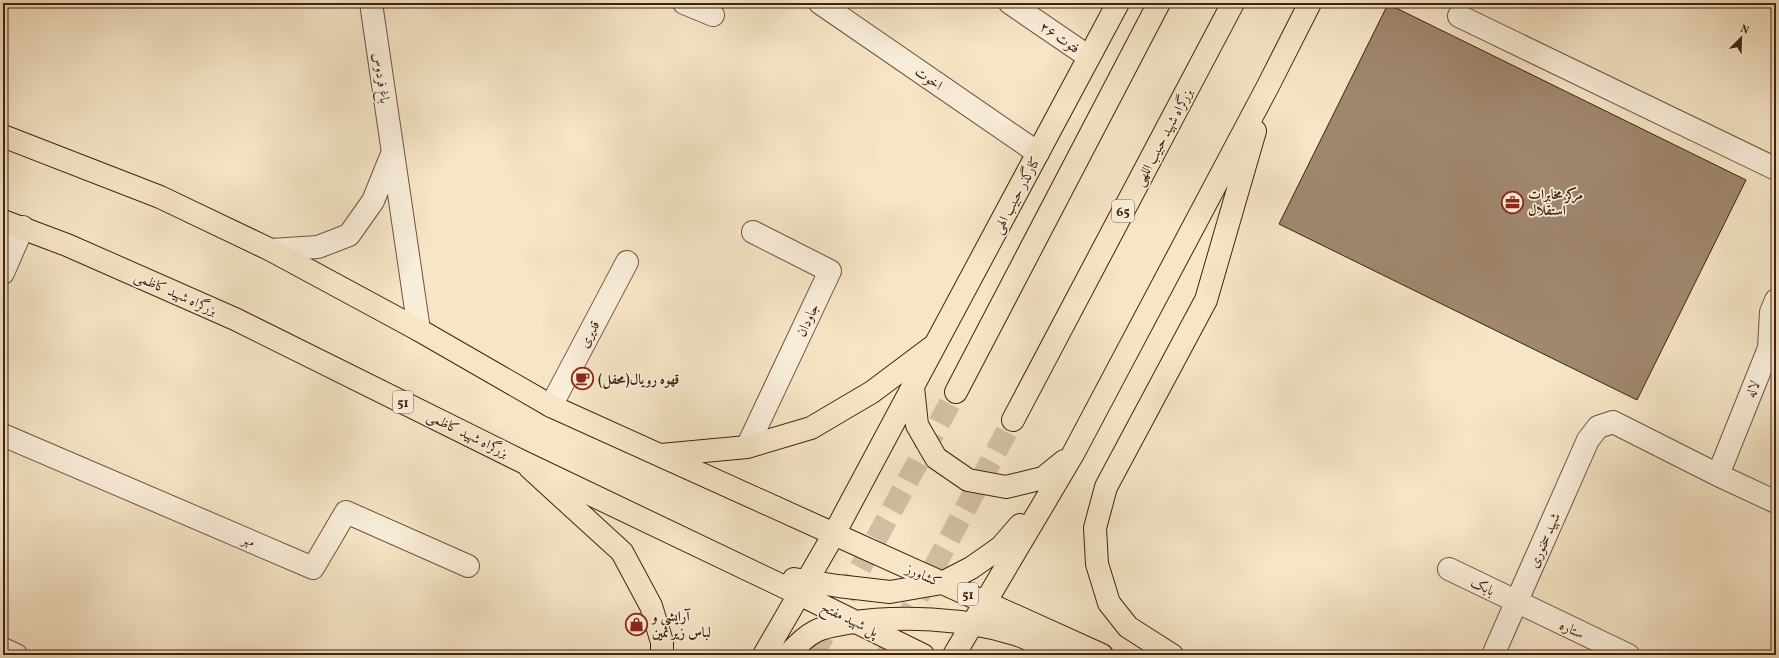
<svg xmlns="http://www.w3.org/2000/svg" width="1779" height="658" viewBox="0 0 1779 658" font-family="Vollkorn,Amiri,serif">
	<rect width="100%" height="100%" fill="#f6e5c6"/>
	<filter id="stains"><feTurbulence type="fractalNoise" baseFrequency=".005" numOctaves="4"/><feColorMatrix values="0 0 0 0 .2 0 0 0 0 .09 0 0 0 0 .02 0 0 0 .5 -.17"/></filter>
	<radialGradient id="worn" r=".72"><stop offset=".6" stop-color="#630" stop-opacity="0"/><stop offset="1" stop-color="#630" stop-opacity=".3"/></radialGradient>
	<path fill="#a08770" stroke="#432112" d="M 1388,4 L 1746,180 L 1637,400 L 1279,224 Z"/>
	<g fill="none" stroke-linecap="round" stroke-linejoin="round">
		<path stroke="#d2bea2" stroke-width="22" stroke-dasharray="22 11" stroke-linecap="butt" d="M 813,655 L 956,392
			M 887,655 L 1013,420"/>
		<defs>
			<path id="minor" d="M 371,3 L 419,330
				M 684,3 L 713,15
				M 820,3 L 1038,153
				M 1010,3 L 1089,57
				M 1459,16 L 1776,169
				M 271,250 L 318,247 L 349,235 L 373,201 L 392,154
				M 3,273 L 23,227
				M 551,406 L 627,262
				M 3,435 L 313,568 L 346,512 L 468,566
				M 747,447 L 830,271 L 753,232
				M 1718,475 L 1769,348 L 1771,312 L 1776,300
				M 1449,569 L 1628,655
				M 3,649 L 16,655
				M 1493,655 L 1588,440 L 1598,427 L 1613,422 L 1718,475 L 1776,502"/>
			<path id="major" d="M 913,387 L 917,425 L 936,458 L 968,480 L 1006,487 L 1043,478 L 1064,461
				M 661,455 L 747,447 L 811,428 L 872,392 L 932,347
				M 530,468 L 622,552 L 651,606 L 662,642 L 662,655
				M 834,534 L 1102,655
				M 794,579 L 838,586 L 890,592 L 942,583 L 971,568 L 1001,547 L 1020,525
				M 799,594 L 923,655
				M 764,655 L 834,534 L 1118,3
				M 788,655 C 795,647 806,636 816,631 C 825,626 838,625 848,623 C 899,615 965,618 1015,634 C 1031,639 1046,648 1062,655
				M 954,655 L 1073,454 L 1268,86 L 1310,3
				M 1172,655 L 1128,627 L 1109,603 L 1097,564 L 1095,528 L 1106,487 L 1206,300 L 1255,131"/>
			<path id="highway" d="M 3,136 L 160,197 L 271,250 L 419,330 L 551,406 L 834,534
				M 3,221 L 67,245 L 235,319 L 521,461 L 799,594
				M 956,392 L 1159,3
				M 1013,420 L 1233,3"/>
		</defs>
		<use href="#minor" stroke="#70523f" stroke-width="24"/>
		<use href="#major" stroke="#432112" stroke-width="24"/>
		<use href="#highway" stroke="#432112" stroke-width="24"/>
		<use href="#minor" stroke="#f9eeda" stroke-width="22"/>
		<use href="#major" stroke="#f6e5c6" stroke-width="22"/>
		<use href="#highway" stroke="#f6e5c6" stroke-width="22"/>
	</g>
	<defs>
		<symbol id="office-ring" viewBox="-11 -11 22 22"><circle r="9.5" fill="#f9eeda" stroke="#8f2418" stroke-width="1.5"/><path d="M-6-3h4V-5.5h4V-3h4V5H-6ZM-1-4.5V-3h2v-1.5ZM-6 0V1H6V0Z" fill="#8f2418"/></symbol>
		<symbol id="cafe-ring" viewBox="-11 -11 22 22"><circle r="9.5" fill="#f9eeda" stroke="#8f2418" stroke-width="1.5"/><path d="M-5.5-4.5H6V0H3Q3 3.5 0 3.5H-2.5Q-5.5 3.5-5.5 0ZM3-3.2v2h1.7v-2ZM-6 4.5H4V6H-6Z" fill="#8f2418"/></symbol>
		<symbol id="shop-ring" viewBox="-11 -11 22 22"><circle r="9.5" fill="#f9eeda" stroke="#8f2418" stroke-width="1.5"/><path d="M-5-2.5h2.3a2.7 3.5 0 0 1 5.4 0H5L5.5 6h-11ZM-1.5-2.5h3a1.5 2.3 0 0 0-3 0Z" fill="#8f2418"/></symbol>
	</defs>
	<g fill-rule="evenodd">
		<use href="#office-ring" x="1500" y="190" width="25" height="25"/>
		<use href="#cafe-ring" x="570" y="366" width="25" height="25"/>
		<use href="#shop-ring" x="624" y="612" width="25" height="25"/>
	</g>
	<g text-anchor="middle" stroke-width="3.5" stroke-linejoin="round" paint-order="stroke">
		<g fill="#f9eeda" stroke="#7a5e4e" stroke-width="1">
			<rect x="1112" y="200" width="22" height="22" rx="3"/>
			<rect x="393" y="391" width="20" height="22" rx="3"/>
			<rect x="958" y="583" width="20" height="22" rx="3"/>
		</g>
		<g font-size="13" font-weight="bold" fill="#432112">
			<text x="1123" y="216">65</text>
			<text x="403" y="407">51</text>
			<text x="968" y="599">51</text>
		</g>
		<g font-size="14" fill="#432112" stroke="#f9eeda">
			<text transform="translate(1060 37) rotate(34)" y="5">فتوت ۲۶</text>
			<text transform="translate(382 78) rotate(82)" y="5">باغ فردوس</text>
			<text transform="translate(929 78) rotate(34)" y="5">اخوت</text>
			<text transform="translate(1163 137) rotate(-62)" y="5">بزرگراه شهید حبیب اللهی</text>
			<text transform="translate(1016 195) rotate(-62)" y="5">کنارگذر حبیب الهی</text>
			<text transform="translate(176 293) rotate(24)" y="5">بزرگراه شهید کاظمی</text>
			<text transform="translate(807 320) rotate(-65)" y="5">جاودان</text>
			<text transform="translate(589 334) rotate(-62)" y="5">قدیری</text>
			<text transform="translate(1752 389) rotate(-68)" y="5">لاله</text>
			<text transform="translate(468 434) rotate(26)" y="5">بزرگراه شهید کاظمی</text>
			<text transform="translate(249 540) rotate(23)" y="5">مهر</text>
			<text transform="translate(1544 540) rotate(-66)" y="5">شهید سخنوری</text>
			<text transform="translate(924 575) rotate(24)" y="5">کشاورز</text>
			<text transform="translate(1483 586) rotate(26)" y="5">بابک</text>
			<text transform="translate(850 619) rotate(26)" y="5">پل شهید مفتح</text>
			<text transform="translate(1572 629) rotate(25)" y="5">ستاره</text>
		</g>
		<g font-size="14" font-weight="bold" fill="#432112" stroke="#f9eeda" text-anchor="start">
			<text x="1528" y="199">مرکز مخابرات<tspan x="1528" dy="16">استقلال</tspan></text>
			<text x="598" y="384">قهوه رویال(محفل)</text>
			<text x="652" y="621">آرایشی و<tspan x="652" dy="16">لباس زیر ثمین</tspan></text>
		</g>
	</g>
	<rect width="1779" height="658" fill="none" stroke="#f6e5c6" stroke-width="16"/>
	<rect x="4" y="4" width="1771" height="650" fill="none" stroke="#432112" stroke-width="2"/>
	<rect x="8" y="8" width="1763" height="642" fill="none" stroke="#432112"/>
	<g transform="translate(1741 38) rotate(23)" stroke="#f9eeda" stroke-width="3" paint-order="stroke">
	<path d="M0-3L7 15L0 10L-7 15Z" fill="#432112"/>
	<text y="-6" font-size="11" font-weight="bold" text-anchor="middle" fill="#432112">N</text>
	</g>
	<rect width="100%" height="100%" filter="url(#stains)"/>
	<rect width="100%" height="100%" fill="url(#worn)"/>
</svg>
